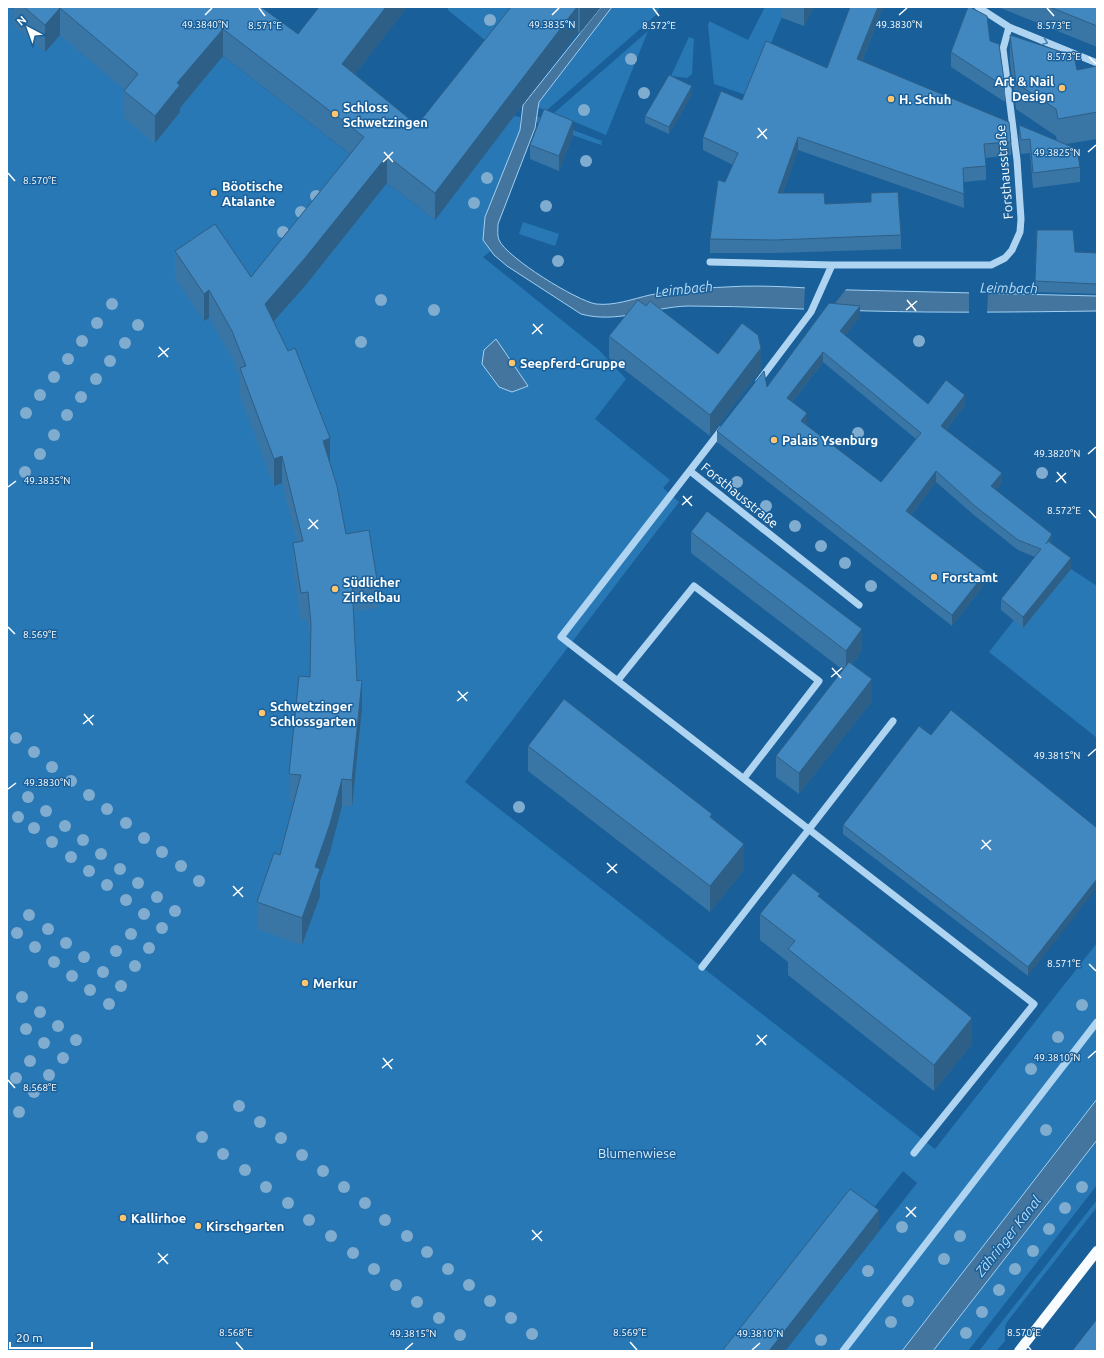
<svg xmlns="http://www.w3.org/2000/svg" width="1104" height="1358" viewBox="0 0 1104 1358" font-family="Ubuntu,sans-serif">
	<rect width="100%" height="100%" fill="#195f99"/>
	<path fill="#2878b6" d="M 7,7 C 22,7 38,40 45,52 L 60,35 L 162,99 L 223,56 L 435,220 L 514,116 L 520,117 L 520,130 L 483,240 L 491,251 L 483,257 L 599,350 L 626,379 L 595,419 L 670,480 L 663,488 L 679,502 L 465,782 L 935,1149 L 1097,943 L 1097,1185 L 968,1351 L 785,1351 L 917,1183 L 903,1171 L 872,1210 L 738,1351 L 7,1351 Z
		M 448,7 L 519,7 L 486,41 L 448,10 Z
		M 612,7 L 660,7 L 656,15 L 546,111 L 538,107 L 539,102 Z
		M 765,7 L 786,7 L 749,96 L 714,84 L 708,26 L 709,21 L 748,40 Z
		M 648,31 L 606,135 L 554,113 Z
		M 689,37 L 694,39 L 692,74 L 687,78 L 671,76 Z
		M 536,116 L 602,141 L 601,145 L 535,122 Z
		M 523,222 L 559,234 L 555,246 L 519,234 Z
		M 1071,569 L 1097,586 L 1097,738 L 989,652 L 1014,620 L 1051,593 Z
		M 1097,1200 L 1097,1207 L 1007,1322 L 1005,1327 L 1005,1341 L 996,1351 L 979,1351 Z"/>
	<path fill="#43759e" stroke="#a1d0f3" d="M 601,7 L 612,7 L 539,102 L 535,128 L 498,224 C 498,230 497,235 499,240 C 507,258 577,301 596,304 C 615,306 632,299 650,295 C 674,290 701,288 726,287 C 768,284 809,289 851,290 C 933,292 1015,294 1097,296 L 1097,311 C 1021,312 946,313 870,311 C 809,310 749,306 688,306 C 652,307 617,324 581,314 L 507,266 L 494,255 L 483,240 L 485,217 L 520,130 L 523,105 Z
		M 496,339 L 528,386 L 512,392 L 499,387 L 482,364 L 484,350 Z
		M 1097,1099 L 1097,1140 L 1090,1149 L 933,1351 L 902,1351 Z"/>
	<path fill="#195f99" d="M 805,285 L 817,286 L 847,288 L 829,311 L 804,310 Z
		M 969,291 L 988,291 L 987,314 L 969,314 Z"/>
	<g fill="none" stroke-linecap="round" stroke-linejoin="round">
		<path stroke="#aed4f1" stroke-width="7" d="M 978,7 L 1009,27 L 1097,63
			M 710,262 L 832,265
			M 759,381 L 811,312 L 832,265 L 991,265 L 1005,258 L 1012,250 L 1020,232 L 1021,219 L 1017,160 L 1003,49 L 1009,27
			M 722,429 L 561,637 L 1034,1004 L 914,1153
			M 690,471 L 859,605
			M 618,680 L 694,586 L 819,681 L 744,778
			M 702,967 L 893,721
			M 843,1351 L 1097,1022"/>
		<path stroke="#f8fcff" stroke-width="10" d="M 1019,1351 L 1097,1251"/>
	</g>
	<g fill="#80accf">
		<circle cx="490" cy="20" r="6"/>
		<circle cx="631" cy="59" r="6"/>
		<circle cx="644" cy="93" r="6"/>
		<circle cx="584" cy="110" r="6"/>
		<circle cx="586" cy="161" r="6"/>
		<circle cx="487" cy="178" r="6"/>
		<circle cx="316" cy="196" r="6"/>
		<circle cx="474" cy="203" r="6"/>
		<circle cx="546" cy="206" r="6"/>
		<circle cx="301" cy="212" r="6"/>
		<circle cx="283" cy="232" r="6"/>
		<circle cx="558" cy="261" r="6"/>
		<circle cx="381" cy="300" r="6"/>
		<circle cx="112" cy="304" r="6"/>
		<circle cx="434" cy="310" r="6"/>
		<circle cx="97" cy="323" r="6"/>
		<circle cx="138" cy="325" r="6"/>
		<circle cx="82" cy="341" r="6"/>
		<circle cx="919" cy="341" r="6"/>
		<circle cx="361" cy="342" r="6"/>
		<circle cx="125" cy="343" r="6"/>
		<circle cx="68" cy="359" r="6"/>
		<circle cx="110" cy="361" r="6"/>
		<circle cx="54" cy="377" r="6"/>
		<circle cx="96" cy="379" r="6"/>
		<circle cx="40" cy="395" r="6"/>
		<circle cx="81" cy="397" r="6"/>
		<circle cx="26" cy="413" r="6"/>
		<circle cx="67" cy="415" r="6"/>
		<circle cx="858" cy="433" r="6"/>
		<circle cx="54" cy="435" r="6"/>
		<circle cx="40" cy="454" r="6"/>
		<circle cx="25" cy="472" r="6"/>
		<circle cx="1042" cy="473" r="6"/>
		<circle cx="737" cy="482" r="6"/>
		<circle cx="766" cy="506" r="6"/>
		<circle cx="795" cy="526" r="6"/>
		<circle cx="821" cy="546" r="6"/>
		<circle cx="845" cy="563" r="6"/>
		<circle cx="871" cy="586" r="6"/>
		<circle cx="16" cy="738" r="6"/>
		<circle cx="34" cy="752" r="6"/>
		<circle cx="52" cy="767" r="6"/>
		<circle cx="71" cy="781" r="6"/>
		<circle cx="89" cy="795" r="6"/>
		<circle cx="28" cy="797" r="6"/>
		<circle cx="519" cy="807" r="6"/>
		<circle cx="107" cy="809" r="6"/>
		<circle cx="46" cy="811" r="6"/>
		<circle cx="18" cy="817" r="6"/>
		<circle cx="126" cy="823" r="6"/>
		<circle cx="65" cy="826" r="6"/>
		<circle cx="34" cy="828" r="6"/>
		<circle cx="144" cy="838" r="6"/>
		<circle cx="83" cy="840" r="6"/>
		<circle cx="52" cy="842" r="6"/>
		<circle cx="162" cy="852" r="6"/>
		<circle cx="101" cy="854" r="6"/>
		<circle cx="71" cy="857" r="6"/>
		<circle cx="181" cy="866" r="6"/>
		<circle cx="120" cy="869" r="6"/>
		<circle cx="89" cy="871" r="6"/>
		<circle cx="199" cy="881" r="6"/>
		<circle cx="138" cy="883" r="6"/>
		<circle cx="107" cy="885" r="6"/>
		<circle cx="157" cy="897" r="6"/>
		<circle cx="126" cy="900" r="6"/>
		<circle cx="175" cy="911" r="6"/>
		<circle cx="144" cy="914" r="6"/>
		<circle cx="29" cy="915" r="6"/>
		<circle cx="162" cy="928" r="6"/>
		<circle cx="48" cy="929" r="6"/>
		<circle cx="17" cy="933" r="6"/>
		<circle cx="131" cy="934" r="6"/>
		<circle cx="66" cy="943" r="6"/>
		<circle cx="35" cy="947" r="6"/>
		<circle cx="149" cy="948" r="6"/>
		<circle cx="116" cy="951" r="6"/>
		<circle cx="84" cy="957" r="6"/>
		<circle cx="54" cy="962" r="6"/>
		<circle cx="135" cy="966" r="6"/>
		<circle cx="103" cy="972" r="6"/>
		<circle cx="72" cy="976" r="6"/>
		<circle cx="121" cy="986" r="6"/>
		<circle cx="90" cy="990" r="6"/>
		<circle cx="22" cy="997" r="6"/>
		<circle cx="109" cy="1004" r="6"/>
		<circle cx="1082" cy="1005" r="6"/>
		<circle cx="40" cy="1012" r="6"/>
		<circle cx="58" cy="1026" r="6"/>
		<circle cx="26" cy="1029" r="6"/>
		<circle cx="1058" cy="1037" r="6"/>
		<circle cx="76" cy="1040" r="6"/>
		<circle cx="44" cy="1043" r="6"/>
		<circle cx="63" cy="1058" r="6"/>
		<circle cx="30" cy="1061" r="6"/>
		<circle cx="1031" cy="1069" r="6"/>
		<circle cx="49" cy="1075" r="6"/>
		<circle cx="16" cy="1078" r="6"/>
		<circle cx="34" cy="1092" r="6"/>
		<circle cx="239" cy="1106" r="6"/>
		<circle cx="19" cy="1112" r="6"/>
		<circle cx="260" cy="1122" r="6"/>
		<circle cx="1046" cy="1130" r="6"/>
		<circle cx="202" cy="1137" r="6"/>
		<circle cx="281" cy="1138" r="6"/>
		<circle cx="223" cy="1154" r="6"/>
		<circle cx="302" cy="1155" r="6"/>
		<circle cx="245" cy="1170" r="6"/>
		<circle cx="323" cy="1171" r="6"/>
		<circle cx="266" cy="1187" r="6"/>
		<circle cx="344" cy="1187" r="6"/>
		<circle cx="1082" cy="1187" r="6"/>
		<circle cx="288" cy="1203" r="6"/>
		<circle cx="365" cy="1203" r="6"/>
		<circle cx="1065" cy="1208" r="6"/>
		<circle cx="309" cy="1220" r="6"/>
		<circle cx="385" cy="1220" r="6"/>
		<circle cx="902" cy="1227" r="6"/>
		<circle cx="1049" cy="1229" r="6"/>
		<circle cx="331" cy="1236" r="6"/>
		<circle cx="407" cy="1236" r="6"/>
		<circle cx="960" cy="1236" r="6"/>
		<circle cx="1033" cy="1251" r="6"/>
		<circle cx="427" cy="1252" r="6"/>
		<circle cx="353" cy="1253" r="6"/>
		<circle cx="944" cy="1259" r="6"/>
		<circle cx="374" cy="1269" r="6"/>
		<circle cx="448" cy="1269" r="6"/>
		<circle cx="1015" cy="1269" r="6"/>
		<circle cx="868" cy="1271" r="6"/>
		<circle cx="396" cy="1285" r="6"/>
		<circle cx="469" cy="1285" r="6"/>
		<circle cx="999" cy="1290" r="6"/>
		<circle cx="490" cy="1301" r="6"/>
		<circle cx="908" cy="1301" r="6"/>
		<circle cx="417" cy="1302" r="6"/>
		<circle cx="982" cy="1312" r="6"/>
		<circle cx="439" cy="1318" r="6"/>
		<circle cx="511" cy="1318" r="6"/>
		<circle cx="891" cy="1322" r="6"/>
		<circle cx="966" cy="1333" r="6"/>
		<circle cx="532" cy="1334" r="6"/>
		<circle cx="460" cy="1335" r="6"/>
		<circle cx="821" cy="1340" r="6"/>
	</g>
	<path fill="#3975a5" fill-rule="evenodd" d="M 12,7 L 163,7 L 164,8 L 298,34 L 407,7 L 355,74 L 417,125 L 511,7 L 601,7 L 580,33 L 578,32 L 435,220 L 387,183 L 305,286 L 274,321 L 330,462 L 346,534 L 377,580 L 377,608 L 353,611 L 357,681 L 362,708 L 352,807 L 342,806 L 330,852 L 320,881 L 320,896 L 302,945 L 257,929 L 257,902 L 280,855 L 294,802 L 289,801 L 289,774 L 310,677 L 310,645 L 308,619 L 301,620 L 293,570 L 293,543 L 297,542 L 282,483 L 274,486 L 240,396 L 240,378 L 232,358 L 209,318 L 204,321 L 175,278 L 175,251 L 251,277 L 350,154 L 223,56 L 180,108 L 180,112 L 155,143 L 124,118 L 124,91 L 125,90 L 60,35 L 45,52 L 14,26 L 14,9 Z
		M 782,7 L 814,7 L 804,26 L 782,18 Z
		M 883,7 L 862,61 L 1011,142 L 1011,155 L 985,158 L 986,166 L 986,180 L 963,182 L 964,208 L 798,150 L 783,193 L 825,204 L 871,202 L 871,193 L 901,235 L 901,249 L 775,253 L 710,253 L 710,239 L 733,165 L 703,150 L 703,137 L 742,100 L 827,68 Z
		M 998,7 L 1097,7 L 1097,47 Z
		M 1010,35 L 1077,70 L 1097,66 L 1097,139 L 1066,144 L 1080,167 L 1080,182 L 1033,188 L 1030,153 L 1021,154 L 1019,140 L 1019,125 L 1057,141 L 1056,136 L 1016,109 L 1010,62 Z
		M 990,41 L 1005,87 L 1005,102 L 951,67 L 951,52 Z
		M 692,94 L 669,134 L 645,123 L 645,116 Z
		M 573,135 L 559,171 L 530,159 L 530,145 Z
		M 1075,252 L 1097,253 L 1097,294 L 1035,292 L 1035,281 Z
		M 646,306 L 718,354 L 761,369 L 710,436 L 609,358 L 609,336 Z
		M 860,317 L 845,335 L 928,404 L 965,405 L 946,430 L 1002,483 L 996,490 L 1052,544 L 1071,569 L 1023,628 L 1001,610 L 1001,599 L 1035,557 L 1018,550 L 975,516 L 936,482 L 911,515 L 986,582 L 952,626 L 717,442 L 717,431 L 767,387 ZM 823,362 L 916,439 L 881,482 L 806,425 L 807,423 L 792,402 Z
		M 691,532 L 862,650 L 852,664 L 872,701 L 799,794 L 776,777 L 776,756 L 843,670 L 691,553 Z
		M 931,735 L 1097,828 L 1028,976 L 843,834 L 843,825 Z
		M 528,746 L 712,818 L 744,870 L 710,912 L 528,771 Z
		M 820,898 L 972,1044 L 934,1091 L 788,975 L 788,962 L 760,940 L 760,914 Z"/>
	<path fill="#2e5f86" d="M 386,7 L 407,7 L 342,91 L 342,64 Z
		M 577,7 L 578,7 L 578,32 L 435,220 L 435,193 Z
		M 580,7 L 601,7 L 580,33 Z
		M 804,7 L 814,7 L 804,26 Z
		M 878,7 L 883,7 L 857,73 L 857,59 Z
		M 60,8 L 60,35 L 45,52 L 45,25 Z
		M 223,29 L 223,56 L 180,108 L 180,112 L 155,143 L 155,116 L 177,83 Z
		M 692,86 L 692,94 L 669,134 L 669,127 Z
		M 573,121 L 573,135 L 559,171 L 559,156 Z
		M 798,137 L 798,150 L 778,207 L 778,193 Z
		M 387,156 L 387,183 L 305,286 L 265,331 L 265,304 Z
		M 209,290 L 209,318 L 204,321 L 204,294 Z
		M 860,306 L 860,317 L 840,341 L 840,331 Z
		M 761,348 L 761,369 L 710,436 L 710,415 Z
		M 823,352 L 823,362 L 787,408 L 787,398 Z
		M 965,395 L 965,405 L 941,436 L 941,426 Z
		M 807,413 L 807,423 L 801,431 L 801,421 Z
		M 330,438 L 330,466 L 323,441 Z
		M 282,456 L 282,483 L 274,486 L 274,459 Z
		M 936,471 L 936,482 L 906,521 L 906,511 Z
		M 1002,473 L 1002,483 L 991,496 L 991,486 Z
		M 1052,534 L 1052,545 L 1046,544 Z
		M 1071,558 L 1071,569 L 1023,628 L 1023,617 Z
		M 986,572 L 986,582 L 952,626 L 952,615 Z
		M 862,629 L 862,650 L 846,672 L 846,651 Z
		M 872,679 L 872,701 L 799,794 L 799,773 Z
		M 362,680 L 362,708 L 352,807 L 352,780 Z
		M 342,779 L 342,806 L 330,852 L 320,881 L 320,896 L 302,945 L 302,918 L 315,867 Z
		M 744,844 L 744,870 L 710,912 L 710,886 Z
		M 1097,879 L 1097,888 L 1028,976 L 1028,967 Z
		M 972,1018 L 972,1044 L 934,1091 L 934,1065 Z
		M 879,1210 L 879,1231 L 785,1351 L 769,1351 Z"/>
	<path fill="#4288c0" stroke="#2e5f86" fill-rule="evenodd" d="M 24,7 L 163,7 L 164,8 L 164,7 L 261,7 L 298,34 L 319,7 L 386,7 L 342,64 L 417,125 L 511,7 L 577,7 L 435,193 L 387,156 L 305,258 L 265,304 L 288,351 L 295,348 L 330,438 L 323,441 L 337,486 L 346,534 L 369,530 L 377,580 L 352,584 L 357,681 L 362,680 L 352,780 L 342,779 L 330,824 L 315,867 L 320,869 L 302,918 L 257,902 L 274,853 L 280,855 L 301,775 L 289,774 L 299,676 L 310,677 L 311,624 L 308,592 L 301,593 L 293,543 L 303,541 L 282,456 L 274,459 L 240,368 L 246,366 L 232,331 L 209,290 L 204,294 L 175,251 L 215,224 L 251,277 L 364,137 L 223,29 L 177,83 L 180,85 L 155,116 L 124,91 L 138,74 L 60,8 L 45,25 Z
		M 850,7 L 878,7 L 857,59 L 1009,122 L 1011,142 L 984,144 L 986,166 L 963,168 L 964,194 L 798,137 L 778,193 L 824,193 L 825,204 L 871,202 L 871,193 L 898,192 L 901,235 L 775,240 L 710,239 L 718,180 L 725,182 L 738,153 L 703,137 L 721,91 L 742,100 L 766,41 L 827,68 Z
		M 968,7 L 970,7 L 987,16 L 990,41 L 999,44 L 1005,87 L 951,52 Z
		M 1050,7 L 1097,7 L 1097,26 Z
		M 1010,35 L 1074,56 L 1077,70 L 1097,66 L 1097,112 L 1058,119 L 1056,109 L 1016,83 Z
		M 669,75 L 692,86 L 669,127 L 645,116 Z
		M 544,109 L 573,121 L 559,156 L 530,145 Z
		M 1019,125 L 1077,149 L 1080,167 L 1033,173 L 1030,139 L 1021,140 Z
		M 1037,230 L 1073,230 L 1075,252 L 1097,253 L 1097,284 L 1035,281 Z
		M 638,300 L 646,306 L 650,301 L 718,354 L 742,323 L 758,335 L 761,348 L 710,415 L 609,336 Z
		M 829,303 L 860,306 L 840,331 L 928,404 L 946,380 L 965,395 L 941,426 L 1002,473 L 991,486 L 1052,534 L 1046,544 L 1048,541 L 1071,558 L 1023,617 L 1001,599 L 1041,549 L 1018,540 L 975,506 L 936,471 L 906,511 L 986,572 L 952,615 L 717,431 L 764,371 L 767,387 ZM 823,352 L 921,433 L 881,482 L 801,421 L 807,413 L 787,398 Z
		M 707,511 L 862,629 L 846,651 L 691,532 Z
		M 849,662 L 872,679 L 799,773 L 776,756 Z
		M 564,699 L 712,814 L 710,817 L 744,844 L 710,886 L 528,746 Z
		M 951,710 L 1097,828 L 1097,879 L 1028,967 L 843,825 L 919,726 L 931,735 Z
		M 793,873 L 820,894 L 818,896 L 972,1018 L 934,1065 L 788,949 L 795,941 L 760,914 Z
		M 850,1189 L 879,1210 L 769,1351 L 722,1351 Z
		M 1097,1319 L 1097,1351 L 1072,1351 Z"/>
	<defs><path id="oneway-chevron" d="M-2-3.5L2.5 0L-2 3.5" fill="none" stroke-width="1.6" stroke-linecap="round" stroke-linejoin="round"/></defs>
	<use stroke="#4682b3" href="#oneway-chevron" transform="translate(1045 42) rotate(22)"/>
	<path fill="none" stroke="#fff" stroke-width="1.5" d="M 259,8 L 265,16M 653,8 L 659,16M 1047,8 L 1054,16M 205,15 L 212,8M 552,15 L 559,8M 899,15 L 907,8M 1089,57 L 1096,64M 758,128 L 767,139M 757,138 L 767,129M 384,152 L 393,162M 1088,152 L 1096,145M 383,162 L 393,152M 8,173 L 15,181M 907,300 L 916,311M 906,310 L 917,301M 533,324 L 542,334M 532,334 L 543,324M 159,347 L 168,357M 158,357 L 169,348M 1088,454 L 1096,447M 1057,472 L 1066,483M 1056,482 L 1066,473M 8,487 L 16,481M 683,496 L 692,506M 682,505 L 692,496M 1089,510 L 1096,518M 309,519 L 318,529M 308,529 L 318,520M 8,627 L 15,634M 832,668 L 841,678M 831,677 L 842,668M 458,691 L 467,701M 457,701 L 468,692M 84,714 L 93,725M 83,724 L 94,715M 1088,756 L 1096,749M 8,789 L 16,783M 982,840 L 991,850M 981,849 L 991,840M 607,863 L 617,873M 607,873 L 617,864M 233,886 L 243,897M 233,896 L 243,887M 1089,964 L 1096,971M 757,1035 L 766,1045M 756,1045 L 767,1035M 383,1058 L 392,1069M 1088,1058 L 1096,1051M 382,1068 L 393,1059M 8,1080 L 15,1088M 906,1207 L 916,1217M 906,1217 L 916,1207M 532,1230 L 542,1241M 532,1240 L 542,1231M 158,1253 L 168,1264M 158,1263 L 168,1254M 236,1342 L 243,1350M 630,1342 L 637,1350M 1024,1342 L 1031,1350M 405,1350 L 413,1343M 752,1350 L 760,1343"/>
	<g fill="#ffc56e" stroke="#195f99" stroke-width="1.5">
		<circle cx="1062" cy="88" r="4"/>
		<circle cx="891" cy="99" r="4"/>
		<circle cx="335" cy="114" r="4"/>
		<circle cx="214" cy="193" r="4"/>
		<circle cx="512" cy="363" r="4"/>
		<circle cx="774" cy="440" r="4"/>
		<circle cx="934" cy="577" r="4"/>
		<circle cx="335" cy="589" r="4"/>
		<circle cx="262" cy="713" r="4"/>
		<circle cx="305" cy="983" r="4"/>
		<circle cx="123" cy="1218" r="4"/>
		<circle cx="198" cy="1226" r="4"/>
	</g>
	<g text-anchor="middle" stroke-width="3" stroke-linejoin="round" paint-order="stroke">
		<g font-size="13" font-weight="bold" fill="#fff" stroke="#195f99" text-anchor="start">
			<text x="1054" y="86" text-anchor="end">Art &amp; Nail<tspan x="1054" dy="15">Design</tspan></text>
			<text x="899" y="104">H. Schuh</text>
			<text x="343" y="112">Schloss<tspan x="343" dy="15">Schwetzingen</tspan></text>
			<text x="222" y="191">Böotische<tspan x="222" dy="15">Atalante</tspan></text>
			<text x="520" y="368">Seepferd-Gruppe</text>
			<text x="782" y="445">Palais Ysenburg</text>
			<text x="942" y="582">Forstamt</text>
			<text x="343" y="587">Südlicher<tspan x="343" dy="15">Zirkelbau</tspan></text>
			<text x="270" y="711">Schwetzinger<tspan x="270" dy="15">Schlossgarten</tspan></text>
			<text x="313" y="988">Merkur</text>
			<text x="131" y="1223">Kallirhoe</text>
			<text x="206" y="1231">Kirschgarten</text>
		</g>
		<g font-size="13" fill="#fff" stroke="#195f99">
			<text transform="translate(1004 172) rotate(-95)" y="5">Forsthausstraße</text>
			<text transform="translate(740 495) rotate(39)" y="5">Forsthausstraße</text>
		</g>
		<g font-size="13" fill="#d5ebfc" stroke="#195f99">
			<text x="637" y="1158">Blumenwiese</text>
		</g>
		<g font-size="14" font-style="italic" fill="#baddf8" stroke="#195f99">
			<text transform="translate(1009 288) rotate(1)" y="5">Leimbach</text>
			<text transform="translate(684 289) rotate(-6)" y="5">Leimbach</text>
			<text transform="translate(1008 1236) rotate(-52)" y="5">Zähringer Kanal</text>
		</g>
	</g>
	<g font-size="10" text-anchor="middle" fill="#fff" stroke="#195f99" stroke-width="3" stroke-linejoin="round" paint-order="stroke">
		<text x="552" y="28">49.3835°N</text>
		<text x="899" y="28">49.3830°N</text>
		<text x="205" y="28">49.3840°N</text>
		<text x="265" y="29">8.571°E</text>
		<text x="1054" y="29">8.573°E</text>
		<text x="659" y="29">8.572°E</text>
		<text x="1064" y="60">8.573°E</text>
		<text x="1057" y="156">49.3825°N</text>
		<text x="40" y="184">8.570°E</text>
		<text x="1057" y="457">49.3820°N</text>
		<text x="47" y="484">49.3835°N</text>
		<text x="1064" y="514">8.572°E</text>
		<text x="40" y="638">8.569°E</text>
		<text x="1057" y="759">49.3815°N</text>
		<text x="47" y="786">49.3830°N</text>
		<text x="1064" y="967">8.571°E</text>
		<text x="1057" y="1061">49.3810°N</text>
		<text x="40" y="1091">8.568°E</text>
		<text x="236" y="1336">8.568°E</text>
		<text x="630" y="1336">8.569°E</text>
		<text x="1024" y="1336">8.570°E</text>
		<text x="413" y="1337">49.3815°N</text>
		<text x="760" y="1337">49.3810°N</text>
	</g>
	<rect width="1104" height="1358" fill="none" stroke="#ffffff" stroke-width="16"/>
	<g transform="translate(28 28) rotate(319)" stroke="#195f99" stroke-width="3" paint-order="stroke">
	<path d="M0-3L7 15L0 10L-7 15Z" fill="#ffffff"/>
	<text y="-6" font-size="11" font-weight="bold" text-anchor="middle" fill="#ffffff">N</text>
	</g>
	<path d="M10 1342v6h82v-6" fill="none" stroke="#ffffff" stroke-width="2"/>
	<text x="16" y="1342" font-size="12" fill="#ffffff" stroke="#195f99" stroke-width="3" paint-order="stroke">20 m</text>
</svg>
